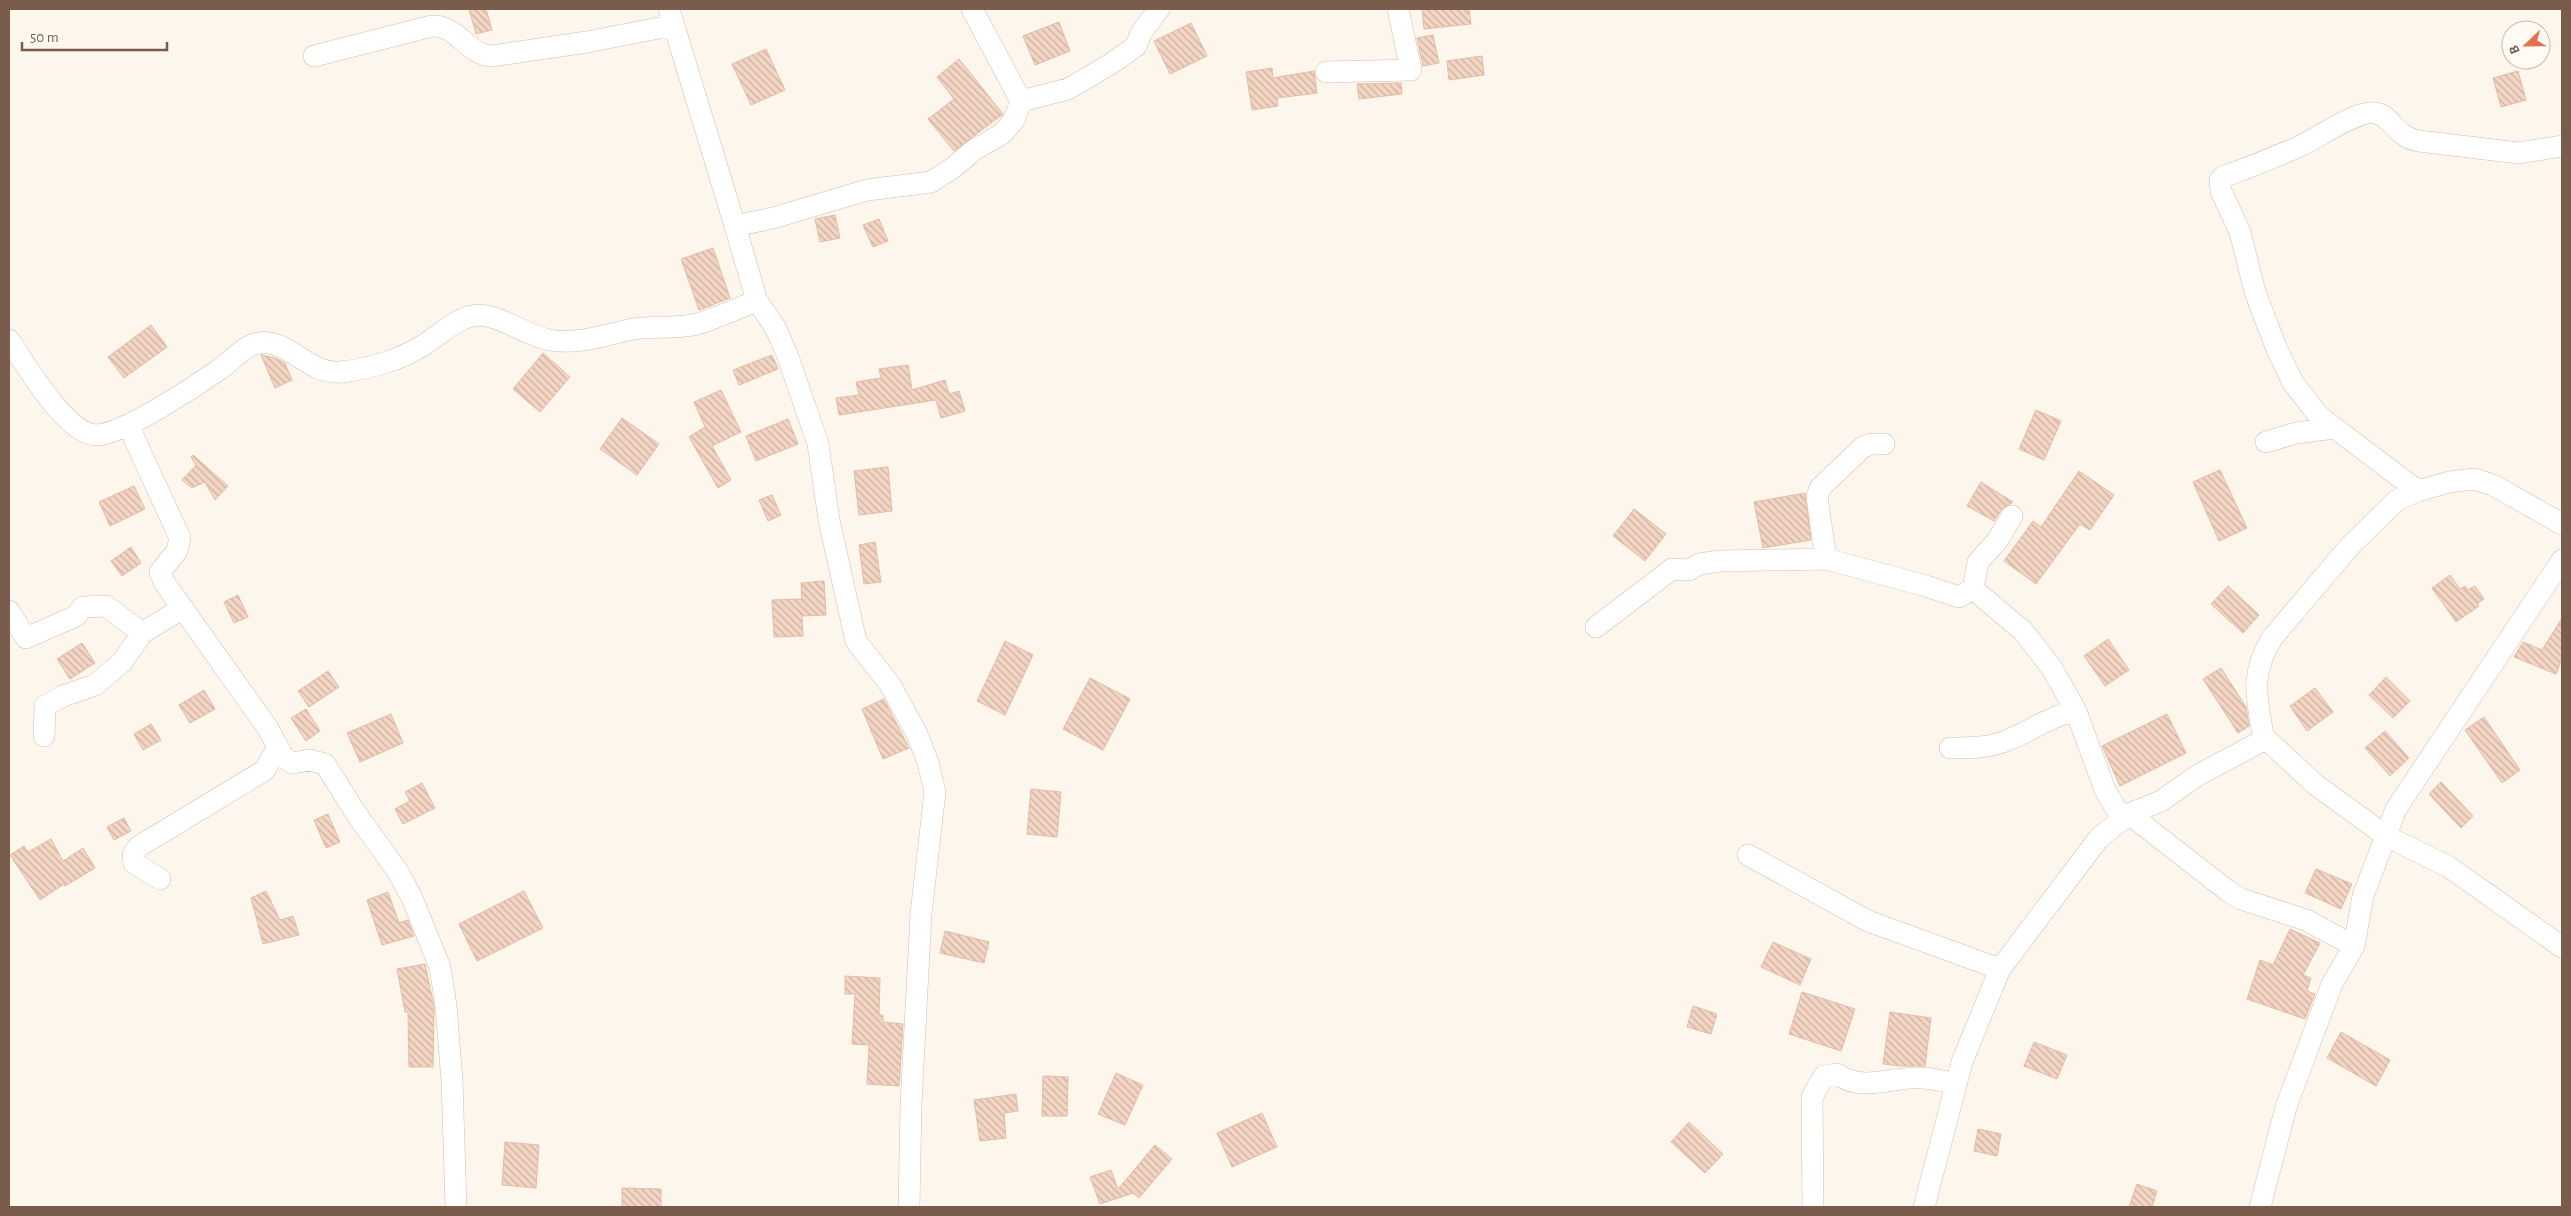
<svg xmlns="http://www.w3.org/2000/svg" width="2571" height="1216" viewBox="0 0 2571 1216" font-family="'Alegreya Sans',sans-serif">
	<defs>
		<pattern id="building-back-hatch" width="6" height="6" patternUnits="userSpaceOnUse" patternTransform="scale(1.25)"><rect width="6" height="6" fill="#f3d5c3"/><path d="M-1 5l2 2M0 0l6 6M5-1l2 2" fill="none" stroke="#cab0a1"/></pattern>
	</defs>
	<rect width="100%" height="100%" fill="#fdf6ec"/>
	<path fill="url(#building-back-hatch)" stroke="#e6bba3" d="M 469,9 L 486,9 L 492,30 L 476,34 Z
		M 1422,9 L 1469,9 L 1471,24 L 1424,29 Z
		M 1059,22 L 1070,51 L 1035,65 L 1023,36 Z
		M 1191,23 L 1207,56 L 1170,74 L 1154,41 Z
		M 1433,35 L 1439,63 L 1423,66 L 1417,38 Z
		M 766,49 L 785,90 L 751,105 L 732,64 Z
		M 1482,56 L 1484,75 L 1449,80 L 1447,61 Z
		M 959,59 L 1003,114 L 954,151 L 928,119 L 954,99 L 937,77 Z
		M 1272,68 L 1273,78 L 1314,71 L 1317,93 L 1277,98 L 1278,106 L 1252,110 L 1246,72 Z
		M 2518,71 L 2526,100 L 2501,107 L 2493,78 Z
		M 1401,83 L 1402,94 L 1359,99 L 1357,84 Z
		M 835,215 L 840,238 L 820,242 L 815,219 Z
		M 879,219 L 888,241 L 873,247 L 863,225 Z
		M 713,248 L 730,298 L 699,310 L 681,259 Z
		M 151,325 L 167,347 L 124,378 L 108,357 Z
		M 543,353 L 570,377 L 540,412 L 513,389 Z
		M 261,355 L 275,358 L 285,363 L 292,380 L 275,388 Z
		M 772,355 L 778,369 L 739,385 L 733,370 Z
		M 908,365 L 912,390 L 945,380 L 949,394 L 959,391 L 965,411 L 941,418 L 936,400 L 839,415 L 836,398 L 859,395 L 856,382 L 881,378 L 879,369 Z
		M 721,390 L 741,432 L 712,446 L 731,480 L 718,488 L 689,437 L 705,427 L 694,402 Z
		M 2036,410 L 2061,421 L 2044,460 L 2019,449 Z
		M 622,418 L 659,444 L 637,475 L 600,449 Z
		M 788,419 L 798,444 L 756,461 L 746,436 Z
		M 193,455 L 228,486 L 215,500 L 205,482 L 192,488 L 182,480 L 196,465 L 191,457 Z
		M 888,467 L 892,511 L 859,515 L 854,471 Z
		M 2220,470 L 2247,528 L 2219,541 L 2193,482 Z
		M 2079,471 L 2114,495 L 2090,530 L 2080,524 L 2036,584 L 2004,561 L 2033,521 L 2041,527 Z
		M 1981,482 L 2013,502 L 2002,509 L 1994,521 L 1967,506 Z
		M 134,486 L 145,509 L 110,526 L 99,502 Z
		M 1805,493 L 1811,540 L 1763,548 L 1754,502 Z
		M 772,495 L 781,515 L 768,521 L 759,500 Z
		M 1634,509 L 1666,534 L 1645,561 L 1613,536 Z
		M 875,542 L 881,582 L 864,584 L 859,545 Z
		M 131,547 L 141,563 L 122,576 L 111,561 Z
		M 2450,575 L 2460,589 L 2465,586 L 2468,590 L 2475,586 L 2484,599 L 2477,604 L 2479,606 L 2456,622 L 2432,588 Z
		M 824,581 L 826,615 L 802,616 L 803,636 L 774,637 L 772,600 L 802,599 L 801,583 Z
		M 2228,586 L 2259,615 L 2243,633 L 2211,604 Z
		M 238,595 L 248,617 L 234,623 L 224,602 Z
		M 2562,618 L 2562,659 L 2556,674 L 2514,657 L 2523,642 L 2542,650 Z
		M 2108,639 L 2129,670 L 2105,686 L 2084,656 Z
		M 1005,641 L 1033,655 L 1005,715 L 977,701 Z
		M 82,643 L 95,663 L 70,679 L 57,659 Z
		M 2221,668 L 2246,707 L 2249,726 L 2238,733 L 2203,679 Z
		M 328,671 L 339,687 L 309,707 L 298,691 Z
		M 2386,677 L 2410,701 L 2393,718 L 2369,695 Z
		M 1090,678 L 1130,699 L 1103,750 L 1063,729 Z
		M 2315,688 L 2333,712 L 2307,731 L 2290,706 Z
		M 204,690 L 215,709 L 190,723 L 179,705 Z
		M 884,699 L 909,748 L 883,759 L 862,709 Z
		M 306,709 L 320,731 L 306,741 L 291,718 Z
		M 391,714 L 403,743 L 360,762 L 347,733 Z
		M 2167,714 L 2186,753 L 2120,786 L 2102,746 Z
		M 2484,717 L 2520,770 L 2502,783 L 2465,730 Z
		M 151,724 L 161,740 L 143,750 L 134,734 Z
		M 2385,731 L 2409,758 L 2390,776 L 2365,748 Z
		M 2441,782 L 2473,816 L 2461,828 L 2429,794 Z
		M 422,783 L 435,808 L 403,824 L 395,809 L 410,801 L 405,792 Z
		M 1031,789 L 1061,792 L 1057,837 L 1027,834 Z
		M 328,814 L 340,842 L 326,848 L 314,820 Z
		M 124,818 L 131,831 L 114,840 L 107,827 Z
		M 51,839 L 63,861 L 83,848 L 95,868 L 65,886 L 64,884 L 40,900 L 10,855 L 24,846 L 28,852 Z
		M 2316,869 L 2352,884 L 2341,909 L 2305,893 Z
		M 266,891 L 280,920 L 293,916 L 299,935 L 263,944 L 251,898 Z
		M 524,891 L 543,928 L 477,961 L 459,924 Z
		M 388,892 L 399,923 L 408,920 L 414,936 L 382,945 L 367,900 Z
		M 2290,929 L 2320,943 L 2303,975 L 2311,978 L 2307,991 L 2315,994 L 2305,1019 L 2247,999 L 2260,960 L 2273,965 Z
		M 945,931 L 989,942 L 984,963 L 940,953 Z
		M 1773,942 L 1811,959 L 1800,985 L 1761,967 Z
		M 425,964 L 434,1007 L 433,1067 L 409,1067 L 408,1012 L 405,1012 L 397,969 Z
		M 845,976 L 880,978 L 879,1015 L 883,1015 L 883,1022 L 903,1024 L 899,1086 L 867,1084 L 869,1045 L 852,1044 L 855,994 L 845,994 Z
		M 1802,992 L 1855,1009 L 1841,1051 L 1789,1034 Z
		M 1693,1006 L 1717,1014 L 1711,1034 L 1687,1027 Z
		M 1890,1012 L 1931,1018 L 1925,1066 L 1901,1066 L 1883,1064 Z
		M 2341,1032 L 2390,1060 L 2376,1086 L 2327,1058 Z
		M 2034,1042 L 2067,1055 L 2057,1079 L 2024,1066 Z
		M 1116,1073 L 1143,1085 L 1125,1125 L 1098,1114 Z
		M 1043,1076 L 1068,1077 L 1067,1116 L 1042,1116 Z
		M 1016,1094 L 1018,1111 L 1004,1113 L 1006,1138 L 980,1141 L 974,1100 Z
		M 1262,1113 L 1277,1147 L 1232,1167 L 1217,1133 Z
		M 1689,1122 L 1723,1154 L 1705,1173 L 1671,1142 Z
		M 1978,1129 L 2001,1134 L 1997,1156 L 1974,1151 Z
		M 505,1142 L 539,1145 L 536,1188 L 502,1185 Z
		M 1155,1145 L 1172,1159 L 1139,1198 L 1133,1193 L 1100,1204 L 1090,1177 L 1111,1170 L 1118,1189 Z
		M 2137,1184 L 2157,1191 L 2152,1207 L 2129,1207 Z
		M 622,1188 L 661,1189 L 661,1207 L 622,1207 Z"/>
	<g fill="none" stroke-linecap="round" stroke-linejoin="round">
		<defs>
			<path id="minor" d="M 669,9 L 735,226
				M 972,9 L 1021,101
				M 314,56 L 432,26 C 457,24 468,56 492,56 L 587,42 L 674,25
				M 1326,72 L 1411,70 L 1398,9
				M 9,340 C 26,365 66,434 96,435 C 122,435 196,386 220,369 C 231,361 244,346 258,343 C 289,338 309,376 341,372 C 369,369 401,360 425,344 C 441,334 454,320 472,316 C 496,311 526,336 549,340 C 578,345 605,335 633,329 C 654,326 677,329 697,324 C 717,318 738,308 757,301
				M 128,425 L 180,538 L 177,551 L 160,572 L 164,582 L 267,727 L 284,758 L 293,763 L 309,760 L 325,764 L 357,815 L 398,872 L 412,898 L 440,967 L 446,1006 L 452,1081 L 456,1207
				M 2266,442 L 2296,433 L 2334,428
				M 2418,491 L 2319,416 L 2293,383 L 2276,347 L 2255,292 L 2240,232 L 2221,191 L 2220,180 L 2223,177 C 2248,168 2273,158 2298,147 C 2317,139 2356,110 2375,113 C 2392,115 2394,137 2419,141 L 2519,153 L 2562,146
				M 1826,559 L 1817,497 L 1820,488 L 1863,447 L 1872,444 L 1884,444
				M 1973,589 L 1978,562 L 1997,541 L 2012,516
				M 9,611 L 26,638 L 76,616 L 83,607 L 106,606 L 142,633 L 183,608
				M 1596,627 L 1672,569 L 1689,570 L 1699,564 L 1720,561 L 1826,559 L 1926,586 L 1959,597 L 1973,589 L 2023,631 L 2051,667 L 2076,711 L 2105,790 L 2122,819
				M 44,736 L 45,706 L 63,696 L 95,685 L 122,662 L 142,633
				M 2264,740 C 2257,699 2249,676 2272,638 L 2350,546 L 2397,500 L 2418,491 L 2449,482 L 2474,479 L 2493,485 L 2562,524
				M 2264,740 L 2267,740 L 2316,785 L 2386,836 L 2449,867 L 2562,947
				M 1950,748 C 1969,748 1990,748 2008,740 C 2031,731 2050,716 2076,711
				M 2129,814 L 2228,891 L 2241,899 L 2306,920 L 2354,946
				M 1748,855 L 1868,921 L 2000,969
				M 160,879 L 134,863 L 133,855 L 138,847 L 265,770 L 278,747
				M 909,1207 L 911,1104 L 921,914 L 935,792 L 928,762 L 917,734 L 891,686 L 856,641 L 829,520 L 818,444 L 787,354 L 775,327 L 757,301 L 735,226 L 773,218 L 867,190 L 931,182 L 954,167 L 974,150 L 1002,134 L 1014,120 L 1021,101 L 1068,89 L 1109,65 L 1136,46 L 1141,33 L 1159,9
				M 1813,1207 L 1812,1097 L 1824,1076 L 1837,1074 C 1863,1093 1893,1076 1921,1078 C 1933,1078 1945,1082 1956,1084
				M 1924,1207 L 1962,1062 L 2000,969 L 2099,838 L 2129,814 L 2161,801 L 2198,775 L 2264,740
				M 2260,1207 L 2286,1107 L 2332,984 L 2354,946 L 2363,896 L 2396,809 L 2562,560"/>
		</defs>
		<use href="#minor" stroke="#d1beb0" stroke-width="22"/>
		<use href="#minor" stroke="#fff" stroke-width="21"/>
	</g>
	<rect width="2571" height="1216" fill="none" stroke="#7a5c4d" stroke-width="20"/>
	<g transform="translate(2526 45) rotate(248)"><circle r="24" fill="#fffaf3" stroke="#cabbb1"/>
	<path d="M0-4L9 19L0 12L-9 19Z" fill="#e76f51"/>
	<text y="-8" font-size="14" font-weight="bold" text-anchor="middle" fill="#7a5c4d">B</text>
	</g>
	<path d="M22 42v8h145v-8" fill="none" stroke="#7a5c4d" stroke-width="2.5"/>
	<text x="30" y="42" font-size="15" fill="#7a5c4d" stroke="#fffaf3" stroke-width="4" paint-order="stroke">50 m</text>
</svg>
